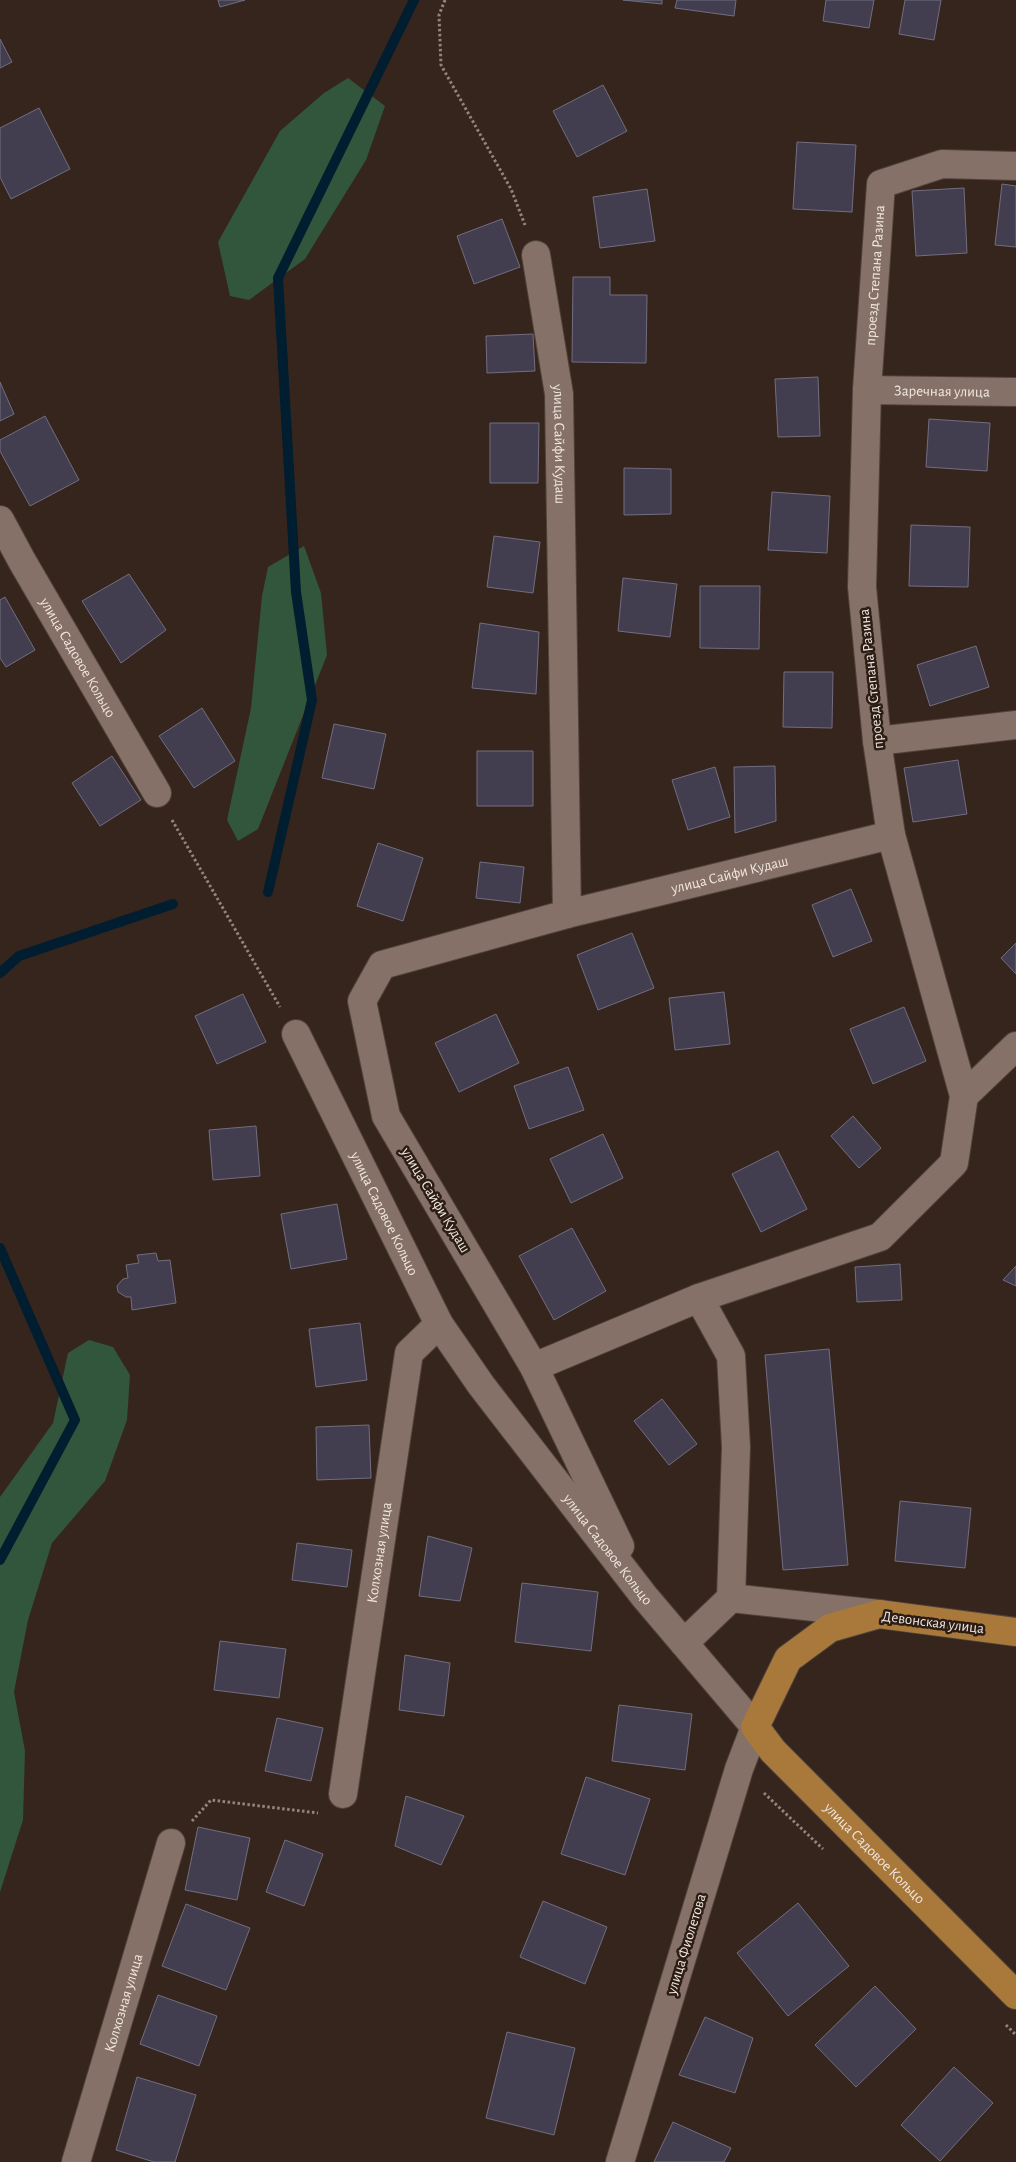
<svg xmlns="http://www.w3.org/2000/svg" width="1016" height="2162" viewBox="0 0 1016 2162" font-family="'Alegreya Sans',sans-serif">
	<rect width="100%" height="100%" fill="#36251d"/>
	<path fill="#31563c" d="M 348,78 L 385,106 L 366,160 L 305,259 L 249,300 L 230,296 L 218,242 L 280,131 L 324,93 Z
		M 304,546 L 321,593 L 327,655 L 258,829 L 238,841 L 227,820 L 251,708 L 262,596 L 268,567 Z
		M 89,1340 L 113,1347 L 130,1375 L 127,1420 L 105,1481 L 52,1543 L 28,1620 L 14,1692 L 25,1751 L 23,1820 L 0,1892 L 0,1497 L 53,1423 L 68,1353 Z"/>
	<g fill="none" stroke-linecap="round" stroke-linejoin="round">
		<path stroke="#001e2f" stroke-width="10" d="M 268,892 L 312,700 L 296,592 L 278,278 L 414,0
			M 0,973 L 19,956 L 173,904
			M 0,1248 L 75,1420 L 0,1560"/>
	</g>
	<path fill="#423e4f" stroke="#716e80" d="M 218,0 L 245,0 L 220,7 Z
		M 623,0 L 662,0 L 662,4 Z
		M 677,0 L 736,0 L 734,16 L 675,8 Z
		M 826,0 L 874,0 L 869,28 L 823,21 Z
		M 905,0 L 941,0 L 934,40 L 899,34 Z
		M 0,39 L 12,62 L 0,68 Z
		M 603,85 L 627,131 L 577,157 L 553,111 Z
		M 39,108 L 70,169 L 11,199 L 0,177 L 0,128 Z
		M 797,142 L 856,145 L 852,212 L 793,209 Z
		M 1002,184 L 1016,186 L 1016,247 L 995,245 Z
		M 964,188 L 967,253 L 916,256 L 912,191 Z
		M 647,189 L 655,241 L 600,248 L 593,197 Z
		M 502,219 L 520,267 L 474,284 L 457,236 Z
		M 573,277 L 610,277 L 610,295 L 647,295 L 646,363 L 572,362 Z
		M 533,334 L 535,371 L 487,373 L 486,336 Z
		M 818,377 L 820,436 L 778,437 L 775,379 Z
		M 0,382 L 14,414 L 0,421 Z
		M 45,416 L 79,480 L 30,506 L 0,451 L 0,440 Z
		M 929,419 L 990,423 L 987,471 L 926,467 Z
		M 490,423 L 539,423 L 538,483 L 490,483 Z
		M 624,468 L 671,469 L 671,514 L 624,515 Z
		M 772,492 L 830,496 L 827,553 L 768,550 Z
		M 911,525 L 970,527 L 968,587 L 909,586 Z
		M 494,536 L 540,542 L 533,593 L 487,587 Z
		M 129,574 L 166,630 L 121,663 L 82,601 Z
		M 623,578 L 677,584 L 670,637 L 618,631 Z
		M 700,586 L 760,586 L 759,649 L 700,648 Z
		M 5,597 L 35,650 L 6,667 L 0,658 L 0,600 Z
		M 480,623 L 539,632 L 536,694 L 472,688 Z
		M 976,646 L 989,687 L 930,706 L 917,665 Z
		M 784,672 L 833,672 L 832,728 L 783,727 Z
		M 202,708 L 235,761 L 194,788 L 159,736 Z
		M 334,724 L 386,734 L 374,789 L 322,778 Z
		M 477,751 L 533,751 L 533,806 L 477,806 Z
		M 112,756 L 141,800 L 100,826 L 72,783 Z
		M 958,760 L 967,814 L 913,822 L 904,768 Z
		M 775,766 L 776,821 L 735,833 L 734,767 Z
		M 715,767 L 730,817 L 688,830 L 672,780 Z
		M 378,843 L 423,858 L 403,921 L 357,906 Z
		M 480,862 L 524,867 L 520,903 L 476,898 Z
		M 851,889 L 872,941 L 833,957 L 812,905 Z
		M 632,933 L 654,988 L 598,1010 L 577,955 Z
		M 1016,943 L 1016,974 L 1001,958 Z
		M 724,992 L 730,1044 L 675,1050 L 669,998 Z
		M 243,994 L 266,1042 L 217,1064 L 195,1016 Z
		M 904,1007 L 926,1061 L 873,1084 L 850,1029 Z
		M 496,1014 L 519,1063 L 459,1092 L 435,1043 Z
		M 568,1067 L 584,1110 L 529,1129 L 514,1086 Z
		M 853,1116 L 881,1148 L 859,1168 L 831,1136 Z
		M 256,1126 L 260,1176 L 213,1180 L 209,1130 Z
		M 603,1134 L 623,1178 L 571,1203 L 550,1159 Z
		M 778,1151 L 807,1209 L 761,1232 L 732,1174 Z
		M 337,1204 L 347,1259 L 291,1269 L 281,1214 Z
		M 572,1228 L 606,1291 L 554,1320 L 519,1256 Z
		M 156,1253 L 158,1261 L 170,1260 L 176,1303 L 132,1310 L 131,1297 L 126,1297 L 118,1292 L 117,1286 L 123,1279 L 128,1278 L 126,1265 L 139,1263 L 137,1255 Z
		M 900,1264 L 902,1300 L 857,1302 L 855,1267 Z
		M 1016,1266 L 1016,1286 L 1003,1280 Z
		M 360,1323 L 367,1380 L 316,1387 L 309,1329 Z
		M 829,1349 L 848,1565 L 783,1570 L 765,1355 Z
		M 662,1399 L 697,1444 L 669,1465 L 634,1421 Z
		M 369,1425 L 371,1478 L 317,1480 L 316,1427 Z
		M 900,1501 L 971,1508 L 965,1568 L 895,1561 Z
		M 428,1536 L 472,1548 L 460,1601 L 419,1596 Z
		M 297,1543 L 352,1550 L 347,1587 L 292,1580 Z
		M 522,1583 L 598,1592 L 591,1651 L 515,1642 Z
		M 220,1641 L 286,1649 L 279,1698 L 214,1690 Z
		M 405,1655 L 450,1663 L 444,1716 L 399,1710 Z
		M 619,1705 L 692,1714 L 685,1770 L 612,1761 Z
		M 277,1718 L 323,1728 L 311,1781 L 265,1771 Z
		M 586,1777 L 650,1799 L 625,1875 L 561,1854 Z
		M 406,1796 L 464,1816 L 441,1865 L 395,1846 Z
		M 198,1827 L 250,1838 L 237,1900 L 185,1890 Z
		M 285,1840 L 323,1854 L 304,1906 L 266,1892 Z
		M 543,1901 L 607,1927 L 585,1984 L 520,1957 Z
		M 798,1903 L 849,1966 L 788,2016 L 737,1953 Z
		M 186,1904 L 250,1928 L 226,1990 L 162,1966 Z
		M 875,1986 L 916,2029 L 856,2087 L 815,2045 Z
		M 158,1995 L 217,2016 L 199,2066 L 140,2044 Z
		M 705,2017 L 753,2038 L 735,2093 L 679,2075 Z
		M 507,2032 L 575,2048 L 554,2135 L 486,2118 Z
		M 954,2067 L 993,2103 L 940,2161 L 901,2125 Z
		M 137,2077 L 196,2095 L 175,2162 L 154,2162 L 116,2150 Z
		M 673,2122 L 731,2148 L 724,2162 L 654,2162 Z"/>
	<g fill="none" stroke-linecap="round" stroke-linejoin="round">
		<defs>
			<g id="minor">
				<path id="s1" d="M 536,255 L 559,394 L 567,914"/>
				<path id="s2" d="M 867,390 L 1016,392"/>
				<path id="s3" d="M 0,520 L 22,561 L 157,793"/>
				<path d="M 877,741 L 1016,725"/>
				<path id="s4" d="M 296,1034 L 439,1324 L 481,1385 L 644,1596 L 755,1727 L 739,1769 L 620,2162"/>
				<path d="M 964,1096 L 1016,1046"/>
				<path d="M 699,1298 L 731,1356 L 736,1447 L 731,1598 L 879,1614"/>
				<path id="s5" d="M 534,1367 L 699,1298 L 880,1237 L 954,1163 L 964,1096 L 891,835 L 877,741 L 862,587 L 867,390 L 881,184 L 942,164 L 1016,166"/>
				<path id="s6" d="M 620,1546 L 534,1367 L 386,1116 L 362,1001 L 382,965 L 567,914 L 891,835"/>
				<path d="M 684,1643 L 731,1598"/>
				<path id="s7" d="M 343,1794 L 409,1353 L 439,1324"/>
				<path id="s8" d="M 76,2162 L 171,1843"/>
			</g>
			<g id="major">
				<path id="s9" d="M 1016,1632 L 879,1614 L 830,1628 L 788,1659 L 755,1727 L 773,1751 L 1016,1995"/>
			</g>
		</defs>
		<use href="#minor" stroke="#50423b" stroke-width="30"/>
		<use href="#major" stroke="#50423b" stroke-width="30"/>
		<path stroke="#93857e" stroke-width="3" stroke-dasharray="2.5 2.5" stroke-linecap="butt" d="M 445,0 L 439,15 L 441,65 L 511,189 L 525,225
			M 172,820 L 280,1007
			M 764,1793 L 823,1849
			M 192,1821 L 211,1800 L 318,1813
			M 1006,2025 L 1016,2035"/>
		<use href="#minor" stroke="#857167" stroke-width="28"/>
		<use href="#major" stroke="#a9793b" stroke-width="28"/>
	</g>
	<g text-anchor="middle" stroke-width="5" stroke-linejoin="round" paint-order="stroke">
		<g font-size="15" fill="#f1e6e0" stroke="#2b1c14">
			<text dy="5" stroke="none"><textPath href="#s5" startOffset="1375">проезд Степана Разина</textPath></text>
			<text dy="5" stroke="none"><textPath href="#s2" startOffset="75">Заречная улица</textPath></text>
			<text dy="5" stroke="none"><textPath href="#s1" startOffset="191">улица Сайфи Кудаш</textPath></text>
			<text dy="5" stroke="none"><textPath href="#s3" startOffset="158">улица Садовое Кольцо</textPath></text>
			<text transform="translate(871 679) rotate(-96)" y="5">проезд Степана Разина</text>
			<text dy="5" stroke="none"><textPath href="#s6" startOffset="1008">улица Сайфи Кудаш</textPath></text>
			<text transform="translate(436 1200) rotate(59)" y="5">улица Сайфи Кудаш</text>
			<text dy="5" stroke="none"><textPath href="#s4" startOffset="200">улица Садовое Кольцо</textPath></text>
			<text dy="5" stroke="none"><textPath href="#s4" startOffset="605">улица Садовое Кольцо</textPath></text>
			<text dy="5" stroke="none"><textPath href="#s7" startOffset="244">Колхозная улица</textPath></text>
			<text transform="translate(933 1622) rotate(7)" y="5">Девонская улица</text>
			<text dy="5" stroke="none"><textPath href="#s9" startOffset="491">улица Садовое Кольцо</textPath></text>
			<text transform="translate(686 1944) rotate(-73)" y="5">улица Фиолетова</text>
			<text dy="5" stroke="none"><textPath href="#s8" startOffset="166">Колхозная улица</textPath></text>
		</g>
	</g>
</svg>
